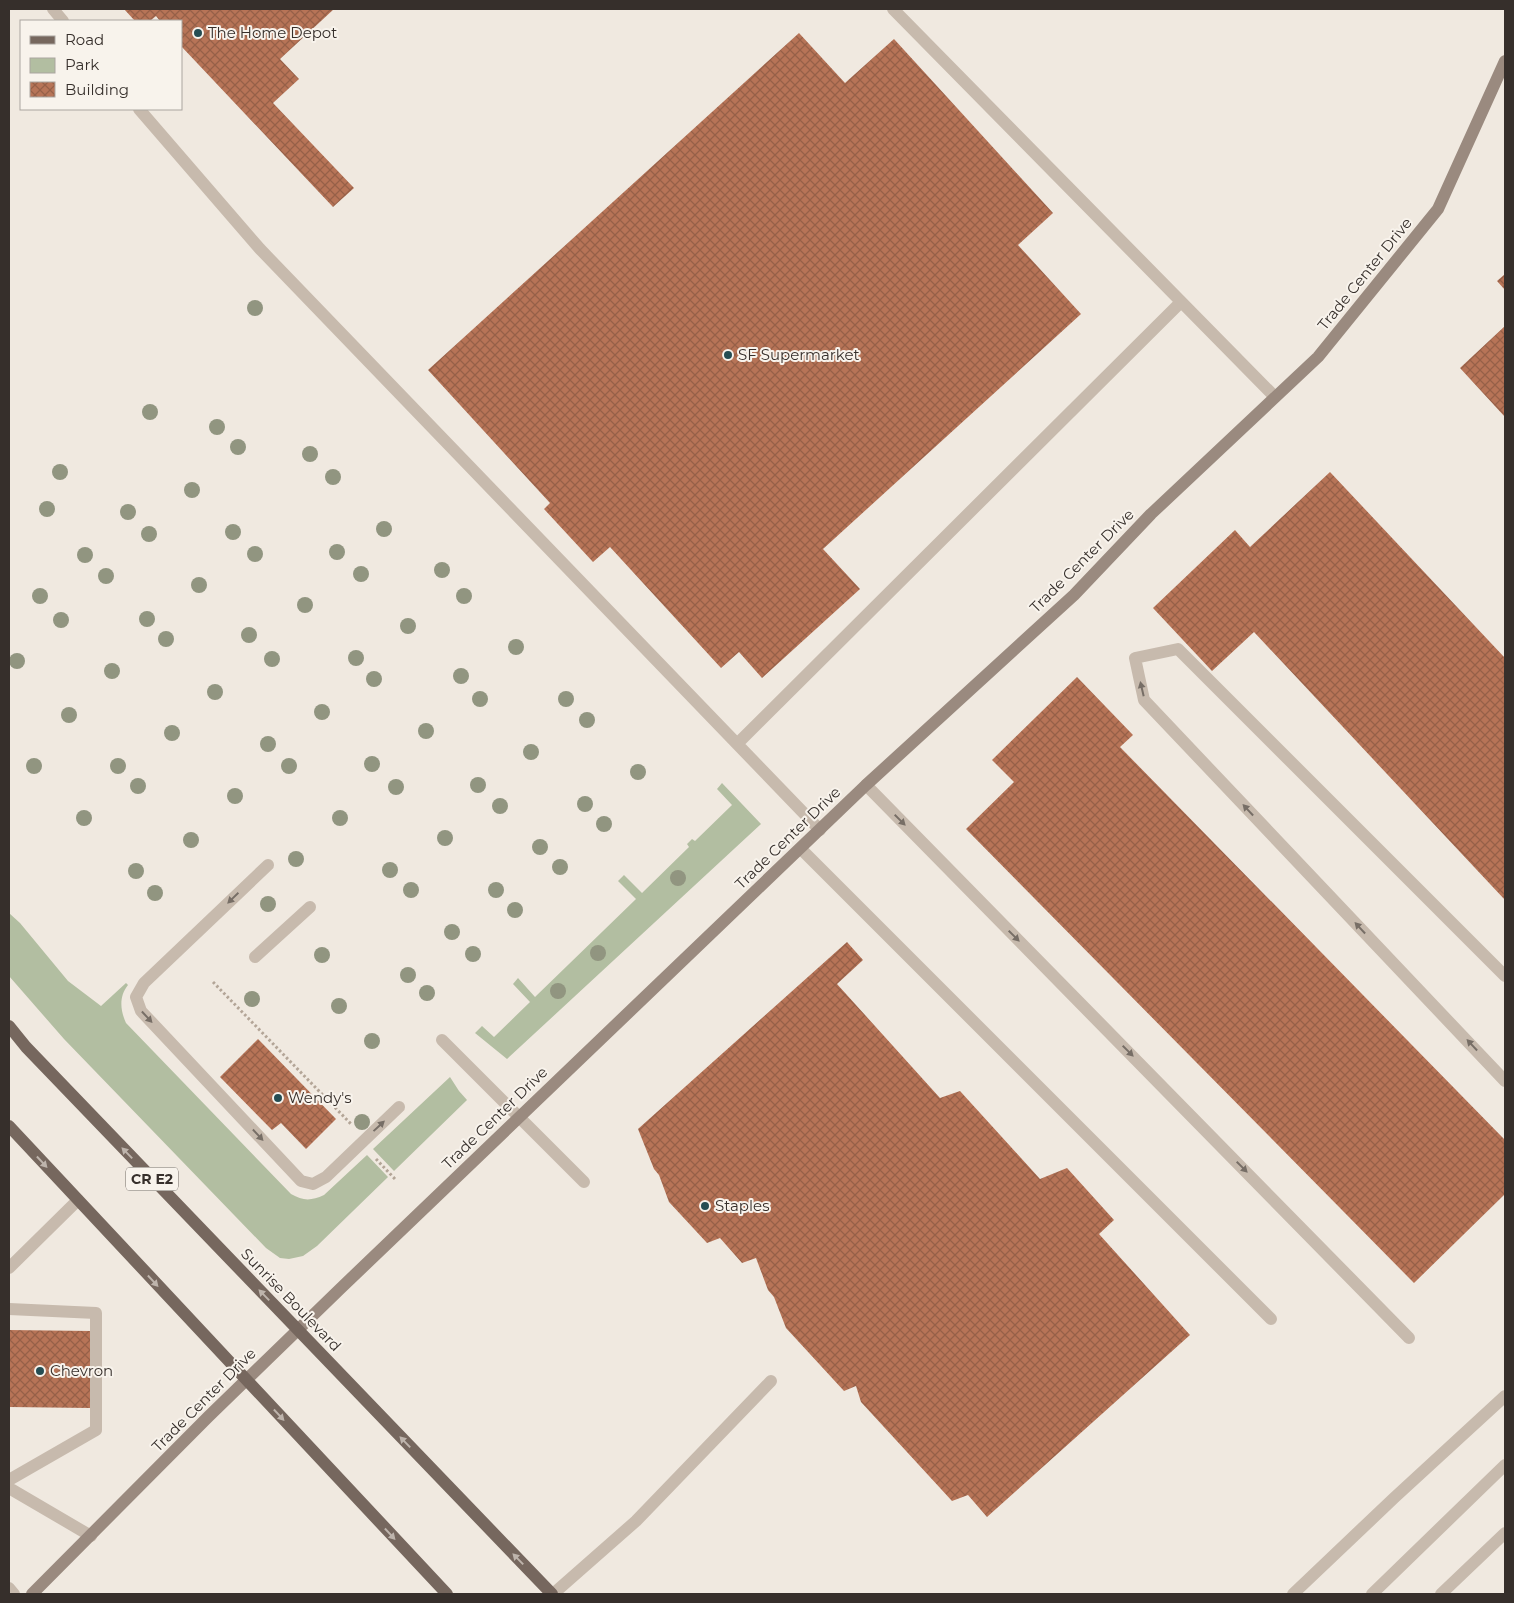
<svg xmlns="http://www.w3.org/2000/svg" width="1514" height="1603" viewBox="0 0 1514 1603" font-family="Montserrat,sans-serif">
	<defs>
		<pattern id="building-cross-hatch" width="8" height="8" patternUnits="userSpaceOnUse" patternTransform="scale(1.25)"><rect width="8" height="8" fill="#b77457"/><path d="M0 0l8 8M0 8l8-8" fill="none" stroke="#966048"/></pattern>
	</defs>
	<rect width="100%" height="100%" fill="#f0e9e0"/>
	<path fill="#b2bea1" d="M 722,783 L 761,824 L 507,1059 L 475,1033 L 482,1026 L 494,1037 L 530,1002 L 513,984 L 518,978 L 535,997 L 636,899 L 618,881 L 624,875 L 642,893 L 689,847 L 687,844 L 692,839 L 695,841 L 732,805 L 717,789 Z
		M 9,913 L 20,923 L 68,981 L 101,1006 L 126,983 L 128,985 C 119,996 120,1010 126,1023 L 291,1194 C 303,1201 311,1201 324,1195 L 367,1155 L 388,1177 L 317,1246 L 303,1256 L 289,1259 L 280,1258 L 266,1248 L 64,1039 L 9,976 Z
		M 450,1077 L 459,1091 L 467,1100 L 394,1171 L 373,1149 Z"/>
	<path fill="url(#building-cross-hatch)" d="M 124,9 L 334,9 L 280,59 L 299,79 L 273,103 L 354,188 L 333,207 L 181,46 L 181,21 L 160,21 L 156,16 L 150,21 L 135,21 Z
		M 799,33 L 845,83 L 894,39 L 1053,213 L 1018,245 L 1081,314 L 823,549 L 860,589 L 762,678 L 739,652 L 721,668 L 610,547 L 593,562 L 544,509 L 550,503 L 428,370 Z
		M 1505,274 L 1505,290 L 1497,281 Z
		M 1505,326 L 1505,417 L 1460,368 Z
		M 1330,472 L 1505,658 L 1505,900 L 1254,632 L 1212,671 L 1153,608 L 1235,530 L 1250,547 Z
		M 1077,677 L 1133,735 L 1120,747 L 1505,1140 L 1505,1194 L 1414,1283 L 966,829 L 1014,782 L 992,760 Z
		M 847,942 L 863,960 L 837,984 L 940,1098 L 960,1091 L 1040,1179 L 1067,1168 L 1114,1220 L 1099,1234 L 1190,1335 L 987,1517 L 968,1495 L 952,1501 L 861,1402 L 856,1386 L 844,1391 L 786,1328 L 774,1297 L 768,1290 L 756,1258 L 742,1263 L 720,1238 L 707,1243 L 669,1202 L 659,1175 L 654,1169 L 638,1129 Z
		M 258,1039 L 336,1119 L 306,1149 L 281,1123 L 272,1130 L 220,1077 Z
		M 9,1330 L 91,1331 L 90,1408 L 9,1407 Z"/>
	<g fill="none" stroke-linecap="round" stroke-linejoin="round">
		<path stroke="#b3a597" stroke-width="3" stroke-dasharray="2.5 2.5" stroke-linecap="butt" d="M 213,982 L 351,1124
			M 376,1159 L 395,1179"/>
		<path stroke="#c7baad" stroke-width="12" d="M 53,9 L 63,21
			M 893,9 L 1275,397
			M 139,109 L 260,249 L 820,830
			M 737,744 L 1181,302
			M 866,785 L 1409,1338
			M 801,849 L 1271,1319
			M 268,865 L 144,983 L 136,997 L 141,1011 L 301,1181 L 313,1184 L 326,1177 L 399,1107
			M 255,957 L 310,907
			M 1505,976 L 1178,649 L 1135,658 L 1144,700 L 1505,1081
			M 442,1040 L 584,1182
			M 9,1268 L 78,1200
			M 9,1309 L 96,1313 L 96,1430 L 9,1480
			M 9,1488 L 91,1536
			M 9,1588 L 14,1594
			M 553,1594 L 636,1521 L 771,1381
			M 1293,1594 L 1394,1498 L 1505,1396
			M 1372,1594 L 1505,1465
			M 1441,1594 L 1505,1533"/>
		<path stroke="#9a8a7f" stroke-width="12" d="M 32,1594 L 208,1417 L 341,1288 L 866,785 L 1074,595 L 1151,514 L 1318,357 L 1438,209 L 1505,61"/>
		<path stroke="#76675e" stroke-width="12" d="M 9,1026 L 26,1047 L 552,1594
			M 9,1126 L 447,1594"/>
	</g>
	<g fill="#919580">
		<circle cx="255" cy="308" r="8"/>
		<circle cx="150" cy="412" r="8"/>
		<circle cx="217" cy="427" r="8"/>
		<circle cx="238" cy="447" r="8"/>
		<circle cx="310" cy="454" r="8"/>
		<circle cx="60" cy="472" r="8"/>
		<circle cx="333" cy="477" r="8"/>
		<circle cx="192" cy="490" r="8"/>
		<circle cx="47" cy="509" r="8"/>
		<circle cx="128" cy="512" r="8"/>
		<circle cx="384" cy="529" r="8"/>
		<circle cx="233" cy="532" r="8"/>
		<circle cx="149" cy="534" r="8"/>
		<circle cx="337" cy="552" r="8"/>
		<circle cx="255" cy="554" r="8"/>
		<circle cx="85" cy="555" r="8"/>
		<circle cx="442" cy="570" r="8"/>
		<circle cx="361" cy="574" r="8"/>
		<circle cx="106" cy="576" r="8"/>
		<circle cx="199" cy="585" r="8"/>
		<circle cx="40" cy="596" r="8"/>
		<circle cx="464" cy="596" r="8"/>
		<circle cx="305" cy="605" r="8"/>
		<circle cx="147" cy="619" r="8"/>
		<circle cx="61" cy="620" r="8"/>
		<circle cx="408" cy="626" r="8"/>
		<circle cx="249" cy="635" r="8"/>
		<circle cx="166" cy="639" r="8"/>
		<circle cx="516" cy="647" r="8"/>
		<circle cx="356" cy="658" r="8"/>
		<circle cx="272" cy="659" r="8"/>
		<circle cx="17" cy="661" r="8"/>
		<circle cx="112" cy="671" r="8"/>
		<circle cx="461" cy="676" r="8"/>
		<circle cx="374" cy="679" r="8"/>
		<circle cx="215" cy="692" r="8"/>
		<circle cx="480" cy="699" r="8"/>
		<circle cx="566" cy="699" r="8"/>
		<circle cx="322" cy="712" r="8"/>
		<circle cx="69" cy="715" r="8"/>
		<circle cx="587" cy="720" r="8"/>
		<circle cx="426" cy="731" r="8"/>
		<circle cx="172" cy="733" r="8"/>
		<circle cx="268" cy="744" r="8"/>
		<circle cx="531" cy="752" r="8"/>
		<circle cx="372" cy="764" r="8"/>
		<circle cx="34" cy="766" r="8"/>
		<circle cx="118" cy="766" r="8"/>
		<circle cx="289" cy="766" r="8"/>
		<circle cx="638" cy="772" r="8"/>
		<circle cx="478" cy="785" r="8"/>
		<circle cx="138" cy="786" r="8"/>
		<circle cx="396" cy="787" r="8"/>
		<circle cx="235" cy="796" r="8"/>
		<circle cx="585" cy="804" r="8"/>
		<circle cx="500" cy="806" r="8"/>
		<circle cx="84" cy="818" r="8"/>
		<circle cx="340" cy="818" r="8"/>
		<circle cx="604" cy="824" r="8"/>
		<circle cx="445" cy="838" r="8"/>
		<circle cx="191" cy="840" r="8"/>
		<circle cx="540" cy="847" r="8"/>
		<circle cx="296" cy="859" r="8"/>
		<circle cx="560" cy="867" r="8"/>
		<circle cx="390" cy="870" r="8"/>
		<circle cx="136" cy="871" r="8"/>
		<circle cx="678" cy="878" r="8"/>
		<circle cx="411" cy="890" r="8"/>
		<circle cx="496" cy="890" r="8"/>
		<circle cx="155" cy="893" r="8"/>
		<circle cx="268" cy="904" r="8"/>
		<circle cx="515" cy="910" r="8"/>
		<circle cx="452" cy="932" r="8"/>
		<circle cx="598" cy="953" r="8"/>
		<circle cx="473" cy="954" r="8"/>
		<circle cx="322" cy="955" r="8"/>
		<circle cx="408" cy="975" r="8"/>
		<circle cx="558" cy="991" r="8"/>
		<circle cx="427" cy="993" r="8"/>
		<circle cx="252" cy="999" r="8"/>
		<circle cx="339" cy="1006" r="8"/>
		<circle cx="372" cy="1041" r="8"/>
		<circle cx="362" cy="1122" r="8"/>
	</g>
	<defs><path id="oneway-solid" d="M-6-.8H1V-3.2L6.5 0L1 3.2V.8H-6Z" transform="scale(1.25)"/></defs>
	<g fill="#776e66">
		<use href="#oneway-solid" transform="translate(1142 689) rotate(-103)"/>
		<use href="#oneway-solid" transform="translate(1248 810) rotate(-133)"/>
		<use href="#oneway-solid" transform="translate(900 820) rotate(45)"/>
		<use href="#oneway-solid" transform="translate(233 898) rotate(136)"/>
		<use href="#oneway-solid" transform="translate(1360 928) rotate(-133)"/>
		<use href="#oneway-solid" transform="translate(1014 936) rotate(45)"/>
		<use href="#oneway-solid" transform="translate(147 1017) rotate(47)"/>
		<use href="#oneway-solid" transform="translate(1472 1045) rotate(-133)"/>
		<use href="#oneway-solid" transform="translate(1128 1051) rotate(45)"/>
		<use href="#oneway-solid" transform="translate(379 1126) rotate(-43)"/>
		<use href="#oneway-solid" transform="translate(258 1135) rotate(47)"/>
		<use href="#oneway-solid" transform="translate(1242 1167) rotate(45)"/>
	</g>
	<g fill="#beb4ac">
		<use href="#oneway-solid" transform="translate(127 1153) rotate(-134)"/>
		<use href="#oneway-solid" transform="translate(42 1162) rotate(47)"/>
		<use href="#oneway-solid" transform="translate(153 1281) rotate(47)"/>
		<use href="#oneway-solid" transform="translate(264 1295) rotate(-134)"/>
		<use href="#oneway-solid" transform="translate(279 1415) rotate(47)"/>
		<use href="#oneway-solid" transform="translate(405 1442) rotate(-134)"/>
		<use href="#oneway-solid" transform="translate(390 1534) rotate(47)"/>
		<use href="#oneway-solid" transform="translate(518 1559) rotate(-134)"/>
	</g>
	<g fill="#254d53" stroke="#f8f3ec" stroke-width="2">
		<circle cx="198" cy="33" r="5"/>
		<circle cx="728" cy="355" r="5"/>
		<circle cx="278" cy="1098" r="5"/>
		<circle cx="705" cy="1206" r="5"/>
		<circle cx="40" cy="1371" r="5"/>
	</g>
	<g text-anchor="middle" stroke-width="4" stroke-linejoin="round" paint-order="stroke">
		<rect fill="#f8f3ec" stroke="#706a65" stroke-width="1" x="126" y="1167.5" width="52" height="23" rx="4"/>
		<g font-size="14" font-weight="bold" fill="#362f2b">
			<text x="152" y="1184">CR E2</text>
		</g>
		<g font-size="15" fill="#362f2b" stroke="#f8f3ec" text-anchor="start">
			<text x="208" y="38">The Home Depot</text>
			<text x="738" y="360">SF Supermarket</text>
			<text x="288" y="1103">Wendy's</text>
			<text x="715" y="1211">Staples</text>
			<text x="50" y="1376">Chevron</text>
		</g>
		<g font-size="15" fill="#362f2b" stroke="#f8f3ec">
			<text transform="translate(1365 274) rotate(-51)" y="5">Trade Center Drive</text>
			<text transform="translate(1082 561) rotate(-45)" y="5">Trade Center Drive</text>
			<text transform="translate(788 838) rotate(-44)" y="5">Trade Center Drive</text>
			<text transform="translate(495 1118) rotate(-44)" y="5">Trade Center Drive</text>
			<text transform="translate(291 1300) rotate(46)" y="5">Sunrise Boulevard</text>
			<text transform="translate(204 1400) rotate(-45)" y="5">Trade Center Drive</text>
		</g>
	</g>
	<rect width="1514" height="1603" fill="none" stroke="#362f2b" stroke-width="20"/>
	<rect x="20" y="20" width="162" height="90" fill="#f8f3ec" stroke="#aaa59f"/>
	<rect x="30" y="36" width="25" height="8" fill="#76675e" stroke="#aaa59f"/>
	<text x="65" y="45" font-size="15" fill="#362f2b">Road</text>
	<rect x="30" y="58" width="25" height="15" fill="#b2bea1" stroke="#aaa59f"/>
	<text x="65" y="70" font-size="15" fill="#362f2b">Park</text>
	<rect x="30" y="82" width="25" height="15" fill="url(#building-cross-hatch)" stroke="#aaa59f"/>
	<text x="65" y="95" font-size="15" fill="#362f2b">Building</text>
</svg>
